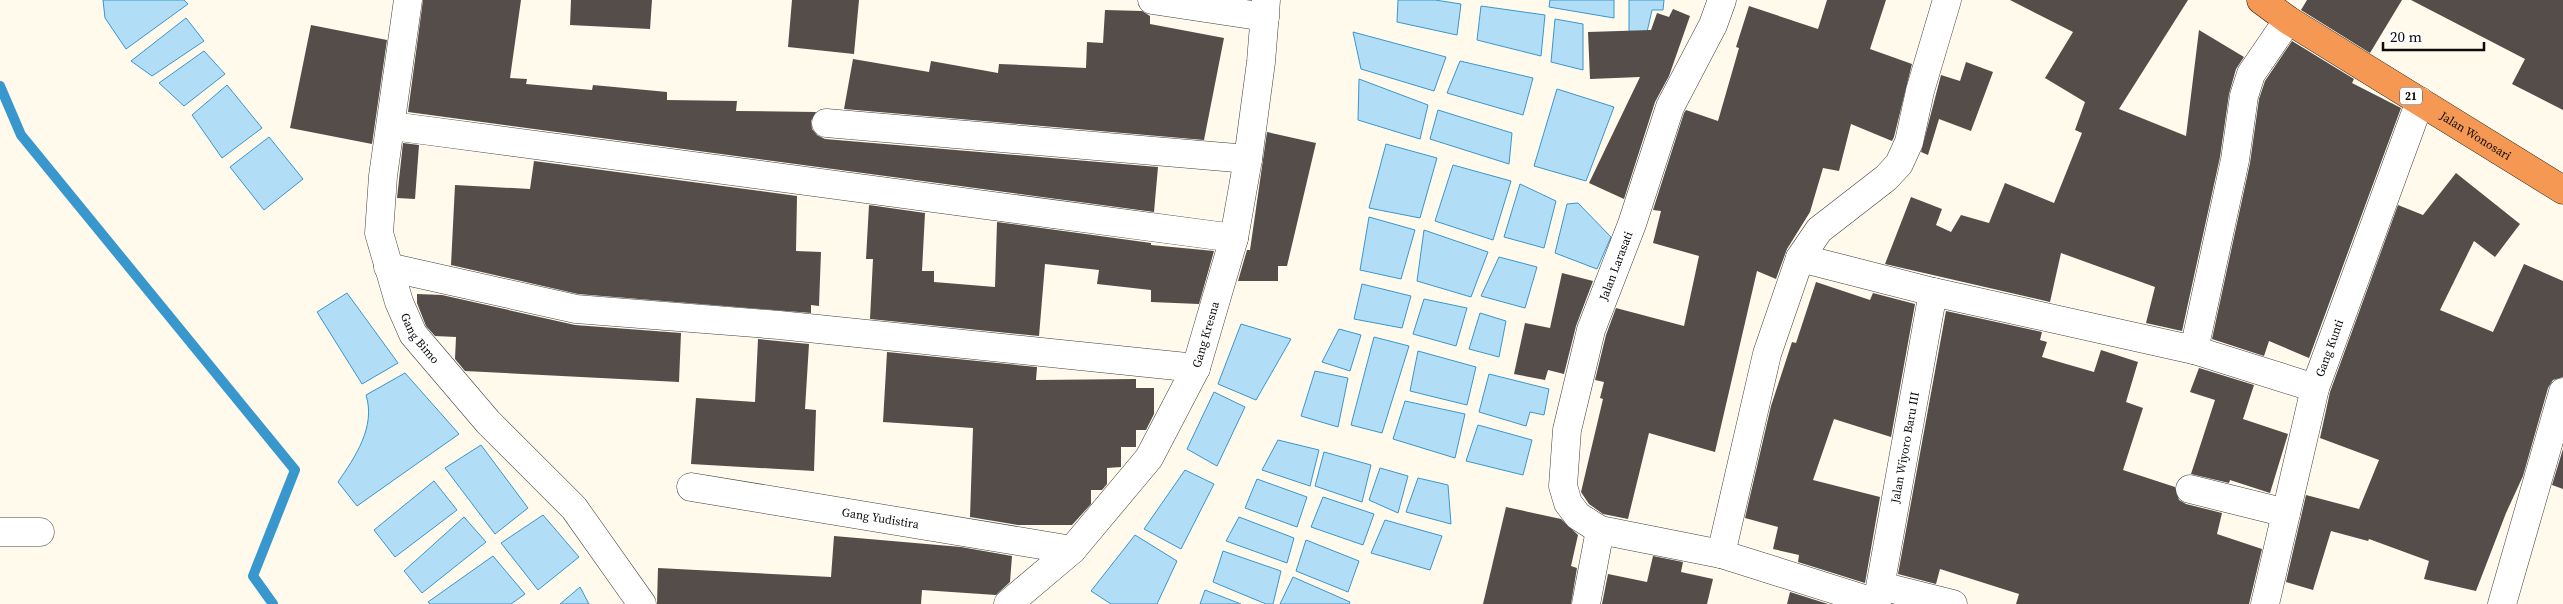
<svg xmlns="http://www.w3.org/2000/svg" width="2563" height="604" viewBox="0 0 2563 604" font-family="'Source Serif 4',serif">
	<rect width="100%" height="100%" fill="#fffaeb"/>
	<path fill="#b1def6" stroke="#3897cd" d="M 103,0 L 184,0 L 188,4 L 126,49 L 105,18 Z
		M 1398,0 L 1435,0 L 1461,4 L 1457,35 L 1397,22 Z
		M 1550,0 L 1614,0 L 1614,18 L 1549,7 Z
		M 1629,0 L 1664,0 L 1663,10 L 1652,10 L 1647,32 L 1629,39 Z
		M 1481,6 L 1545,15 L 1541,56 L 1477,40 Z
		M 186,18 L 204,41 L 152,76 L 131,61 Z
		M 1555,19 L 1583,24 L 1583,70 L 1551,62 Z
		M 1353,32 L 1446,57 L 1434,91 L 1361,69 Z
		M 204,51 L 225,74 L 184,106 L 159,83 Z
		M 1460,61 L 1533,78 L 1523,115 L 1447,93 Z
		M 1359,79 L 1428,105 L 1420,139 L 1358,120 Z
		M 227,85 L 262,128 L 222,158 L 192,115 Z
		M 1557,89 L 1614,107 L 1586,181 L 1534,166 Z
		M 1438,110 L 1512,133 L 1509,164 L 1430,139 Z
		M 269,137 L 303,179 L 264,210 L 230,167 Z
		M 1386,144 L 1437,158 L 1420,218 L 1369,208 Z
		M 1453,165 L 1511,181 L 1493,240 L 1435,221 Z
		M 1520,184 L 1556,201 L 1544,248 L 1504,237 Z
		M 1578,203 L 1611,237 L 1597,269 L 1555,253 L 1567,204 Z
		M 1369,217 L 1415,230 L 1401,279 L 1360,270 Z
		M 1424,230 L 1488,252 L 1471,297 L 1417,281 Z
		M 1499,257 L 1537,267 L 1525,308 L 1481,296 Z
		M 1362,284 L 1411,296 L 1402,328 L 1354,319 Z
		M 347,293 L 398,363 L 362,384 L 317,312 Z
		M 1424,299 L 1467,308 L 1456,346 L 1413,334 Z
		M 1480,313 L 1506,321 L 1499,357 L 1469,349 Z
		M 1241,324 L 1291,339 L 1256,400 L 1218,384 Z
		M 1339,329 L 1361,335 L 1350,371 L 1322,362 Z
		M 1374,337 L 1409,346 L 1382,433 L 1351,425 Z
		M 1418,351 L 1476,367 L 1467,405 L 1410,391 Z
		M 1315,371 L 1348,378 L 1338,427 L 1301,416 Z
		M 405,373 L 459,434 L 357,506 L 338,482 C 355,457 376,427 366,395 Z
		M 1489,374 L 1549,389 L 1544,415 L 1530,412 L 1526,426 L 1479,412 Z
		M 1214,392 L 1245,407 L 1217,466 L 1187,449 Z
		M 1405,401 L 1465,414 L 1455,458 L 1393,439 Z
		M 1478,425 L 1532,440 L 1523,475 L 1466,461 Z
		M 1278,440 L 1319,450 L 1310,486 L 1262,470 Z
		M 481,445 L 528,508 L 495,534 L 445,468 Z
		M 1324,452 L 1371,465 L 1362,502 L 1315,486 Z
		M 1380,468 L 1408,476 L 1398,513 L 1369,500 Z
		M 1185,470 L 1214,484 L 1181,549 L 1144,529 Z
		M 1418,478 L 1448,485 L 1451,524 L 1406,512 Z
		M 1257,479 L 1307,497 L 1297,527 L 1245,508 Z
		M 434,481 L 457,510 L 395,557 L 374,530 Z
		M 1323,497 L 1374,514 L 1363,545 L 1311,527 Z
		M 543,515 L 579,557 L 538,590 L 501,543 Z
		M 464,517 L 486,542 L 422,593 L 404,571 Z
		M 1239,517 L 1294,538 L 1287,563 L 1226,541 Z
		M 1385,520 L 1442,536 L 1430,570 L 1371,553 Z
		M 1135,535 L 1177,561 L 1157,604 L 1111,604 L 1091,591 Z
		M 1306,540 L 1359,561 L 1348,592 L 1296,571 Z
		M 1223,551 L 1281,571 L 1273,604 L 1266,604 L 1213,582 Z
		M 493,556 L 525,594 L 511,604 L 430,604 L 428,602 Z
		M 1293,577 L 1350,602 L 1349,604 L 1280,604 Z
		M 580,587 L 589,604 L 560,604 Z
		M 1205,590 L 1241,604 L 1200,604 Z"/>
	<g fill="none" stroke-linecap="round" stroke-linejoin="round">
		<path stroke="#3897cd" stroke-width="10" d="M 0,86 L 21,135 L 295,470 L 253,576 L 273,604"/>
	</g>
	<path fill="#554d49" d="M 423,0 L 521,0 L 510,78 L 527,79 L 526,84 L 592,90 L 593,85 L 667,92 L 667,100 L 737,101 L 736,111 L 816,112 L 811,121 L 812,129 L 817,135 L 825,139 L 1158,167 L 1154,212 L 408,112 Z
		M 571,0 L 652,0 L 650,29 L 570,25 Z
		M 792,0 L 859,0 L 854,54 L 788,47 Z
		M 1827,0 L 1886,0 L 1870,49 L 1912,64 L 1894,137 L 1892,141 L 1851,124 L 1839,171 L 1823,168 L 1810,212 L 1787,249 L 1776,279 L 1757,271 L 1715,452 L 1649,433 L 1628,519 L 1603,514 L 1589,504 L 1581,492 L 1603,399 L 1600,398 L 1604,382 L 1595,380 L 1606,335 L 1616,308 L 1684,326 L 1699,256 L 1653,243 L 1661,211 L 1653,210 L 1684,113 L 1686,110 L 1718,121 L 1739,48 L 1736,47 L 1749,6 L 1818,29 Z
		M 2010,0 L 2188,0 L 2119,109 L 2186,136 L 2199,30 L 2244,57 L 2236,69 L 2229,94 L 2220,157 L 2182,331 L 2146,323 L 2155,287 L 2061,253 L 2050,302 L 1885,264 L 1911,197 L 1942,209 L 1936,225 L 1951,232 L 1961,215 L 1989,223 L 2005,183 L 2054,203 L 2082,133 L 2075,130 L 2085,102 L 2045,78 L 2073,32 Z
		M 2307,0 L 2402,0 L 2370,53 L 2301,10 Z
		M 2411,0 L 2563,0 L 2563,110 L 2512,84 L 2525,59 Z
		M 1673,9 L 1690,16 L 1669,76 L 1655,102 L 1624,199 L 1589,183 L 1640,77 L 1590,79 L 1588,32 L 1651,30 L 1657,13 L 1669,17 Z
		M 1105,10 L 1142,11 L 1150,16 L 1150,24 L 1224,38 L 1204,140 L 844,109 L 853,59 L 929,72 L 931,61 L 998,73 L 999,64 L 1086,68 L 1087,42 L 1103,43 Z
		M 311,25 L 387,40 L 372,144 L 290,128 Z
		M 2292,41 L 2354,79 L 2352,83 L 2401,108 L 2309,358 L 2269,341 L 2264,356 L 2212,339 L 2250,163 L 2259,99 L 2265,81 Z
		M 1966,62 L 1993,72 L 1971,131 L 1939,119 L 1928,155 L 1921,152 L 1941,75 L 1960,81 Z
		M 1267,132 L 1316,143 L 1287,266 L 1278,266 L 1278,281 L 1238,281 L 1247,250 L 1250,250 Z
		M 403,143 L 419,145 L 415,199 L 397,198 Z
		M 534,161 L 797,196 L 796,251 L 821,252 L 819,306 L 811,305 L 811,313 L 578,294 L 451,265 L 455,185 L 530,189 Z
		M 2456,173 L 2520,224 L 2495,257 L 2474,241 L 2440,310 L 2493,332 L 2524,264 L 2563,281 L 2563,377 L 2553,380 L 2548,388 L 2523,476 L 2506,513 L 2476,591 L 2424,579 L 2429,561 L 2369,539 L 2368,541 L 2331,531 L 2313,590 L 2286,582 L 2306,495 L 2359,509 L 2379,460 L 2320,438 L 2330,392 L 2398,205 L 2423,215 Z
		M 869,205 L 925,213 L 922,271 L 934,271 L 934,282 L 995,287 L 997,222 L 1151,243 L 1151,245 L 1214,251 L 1199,304 L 1151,302 L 1151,290 L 1097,284 L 1099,270 L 1045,264 L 1039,336 L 870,319 L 873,259 L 866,259 Z
		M 1562,273 L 1593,281 L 1576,326 L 1564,374 L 1548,370 L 1545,380 L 1514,374 L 1525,323 L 1550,328 Z
		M 1816,282 L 1870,300 L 1873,293 L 1915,304 L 1891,437 L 1834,419 L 1813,480 L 1880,497 L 1865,583 L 1798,562 L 1799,555 L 1773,549 L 1778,527 L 1745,518 L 1771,406 L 1792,342 L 1796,343 Z
		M 417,294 L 442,295 L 575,325 L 681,333 L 679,382 L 465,371 L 455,359 L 456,337 L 435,336 L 426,326 L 417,303 Z
		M 1946,311 L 2042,332 L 2040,340 L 2047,342 L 2042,357 L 2094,372 L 2101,350 L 2138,362 L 2126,402 L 2143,408 L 2123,470 L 2175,487 L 2179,500 L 2186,504 L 2222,513 L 2217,534 L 2262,549 L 2249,604 L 2016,604 L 2019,594 L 1940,569 L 1936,584 L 1898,574 Z
		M 758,339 L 809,344 L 805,409 L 816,410 L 814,471 L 691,464 L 696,398 L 755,402 Z
		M 887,352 L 1037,367 L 1036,380 L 1136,379 L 1136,388 L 1154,388 L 1154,414 L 1146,430 L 1136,430 L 1136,447 L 1121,447 L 1121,467 L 1107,468 L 1107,484 L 1102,490 L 1091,490 L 1091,504 L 1072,525 L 1018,525 L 970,517 L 973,428 L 883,422 Z
		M 2199,368 L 2254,385 L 2243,419 L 2288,434 L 2270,493 L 2230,480 L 2229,483 L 2191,474 L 2215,400 L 2190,392 Z
		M 2563,449 L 2563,489 L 2552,485 Z
		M 1506,507 L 1561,519 L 1578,535 L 1571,566 L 1577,568 L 1571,604 L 1483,604 Z
		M 834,536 L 961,547 L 1012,556 L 1010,582 L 996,595 L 922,590 L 921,604 L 657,604 L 658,568 L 831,577 Z
		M 1653,556 L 1683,562 L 1681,572 L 1713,579 L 1707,604 L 1602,604 L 1608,574 L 1647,582 Z
		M 1790,592 L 1828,604 L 1787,604 Z"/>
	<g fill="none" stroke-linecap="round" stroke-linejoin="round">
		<defs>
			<g id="minor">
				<path id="s1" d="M 408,0 L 383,176 L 379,233 L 399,302 L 413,334 L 488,422 L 574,508 L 642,604"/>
				<path d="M 1152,0 L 1265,17"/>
				<path d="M 1722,0 L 1713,25 L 1670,107 L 1632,224 L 1591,330 L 1567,430 L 1563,486 L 1568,503 L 1578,516 L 1600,530 L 1721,554 L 1877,603"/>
				<path d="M 826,123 L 1248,159"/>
				<path d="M 392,126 L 1234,238"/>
				<path d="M 1800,258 L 1933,292 L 2194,350 L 2315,388"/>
				<path d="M 388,267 L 576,309 L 779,325 L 1196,368"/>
				<path d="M 2194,350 L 2235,160 L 2244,96 L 2251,74 L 2288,20"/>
				<path id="s2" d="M 691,487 L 1072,550"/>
				<path d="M 2190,489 L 2286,513"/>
				<path d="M 0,532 L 40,532"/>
				<path d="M 1721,554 L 1767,354 L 1800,258 L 1819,230 L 1886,178 L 1899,164 L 1909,142 L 1920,91 L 1947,0"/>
				<path d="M 1881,586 L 1953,604"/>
				<path id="s3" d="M 1008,604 L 1072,550 L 1149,458 L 1196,368 L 1234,238 L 1248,159 L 1261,62 L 1266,0"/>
				<path d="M 1586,604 L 1600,530"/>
				<path id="s4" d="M 1877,604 L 1933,292"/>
				<path id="s5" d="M 2265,604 L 2315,388 L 2420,101"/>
				<path d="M 2502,604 L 2563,392"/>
			</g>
			<g id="highway">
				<path id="s6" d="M 2261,0 L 2288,20 L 2563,190"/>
			</g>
		</defs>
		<use href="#minor" stroke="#3f3f3f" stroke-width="29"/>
		<use href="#highway" stroke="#1d1d1d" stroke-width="29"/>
		<use href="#minor" stroke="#fff" stroke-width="28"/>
		<use href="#highway" stroke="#f49854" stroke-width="28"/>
	</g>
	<g text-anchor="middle" stroke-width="5" stroke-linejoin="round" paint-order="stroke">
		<rect fill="#fff" stroke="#555" stroke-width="1" x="2400" y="87.5" width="22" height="17" rx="4"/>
		<g font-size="11" font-weight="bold" fill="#0c0c0c">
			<text x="2411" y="100">21</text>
		</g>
		<g font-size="12" fill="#0c0c0c" stroke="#fff">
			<text dy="4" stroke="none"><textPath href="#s6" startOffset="254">Jalan Wonosari</textPath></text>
			<text transform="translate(1616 266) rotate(-69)" y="4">Jalan Larasati</text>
			<text dy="4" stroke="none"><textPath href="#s3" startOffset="340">Gang Kresna</textPath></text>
			<text dy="4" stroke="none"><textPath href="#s1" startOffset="349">Gang Bimo</textPath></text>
			<text dy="4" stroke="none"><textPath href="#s5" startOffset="264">Gang Kunti</textPath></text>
			<text dy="4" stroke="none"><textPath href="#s4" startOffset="159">Jalan Wiyoro Baru III</textPath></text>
			<text dy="4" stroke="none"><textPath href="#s2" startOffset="192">Gang Yudistira</textPath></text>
		</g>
	</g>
	<path d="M2383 42v8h101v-8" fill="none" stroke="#0c0c0c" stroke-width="2.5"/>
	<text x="2390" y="42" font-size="15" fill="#0c0c0c" stroke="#ffffff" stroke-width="4" paint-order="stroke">20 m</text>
</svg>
